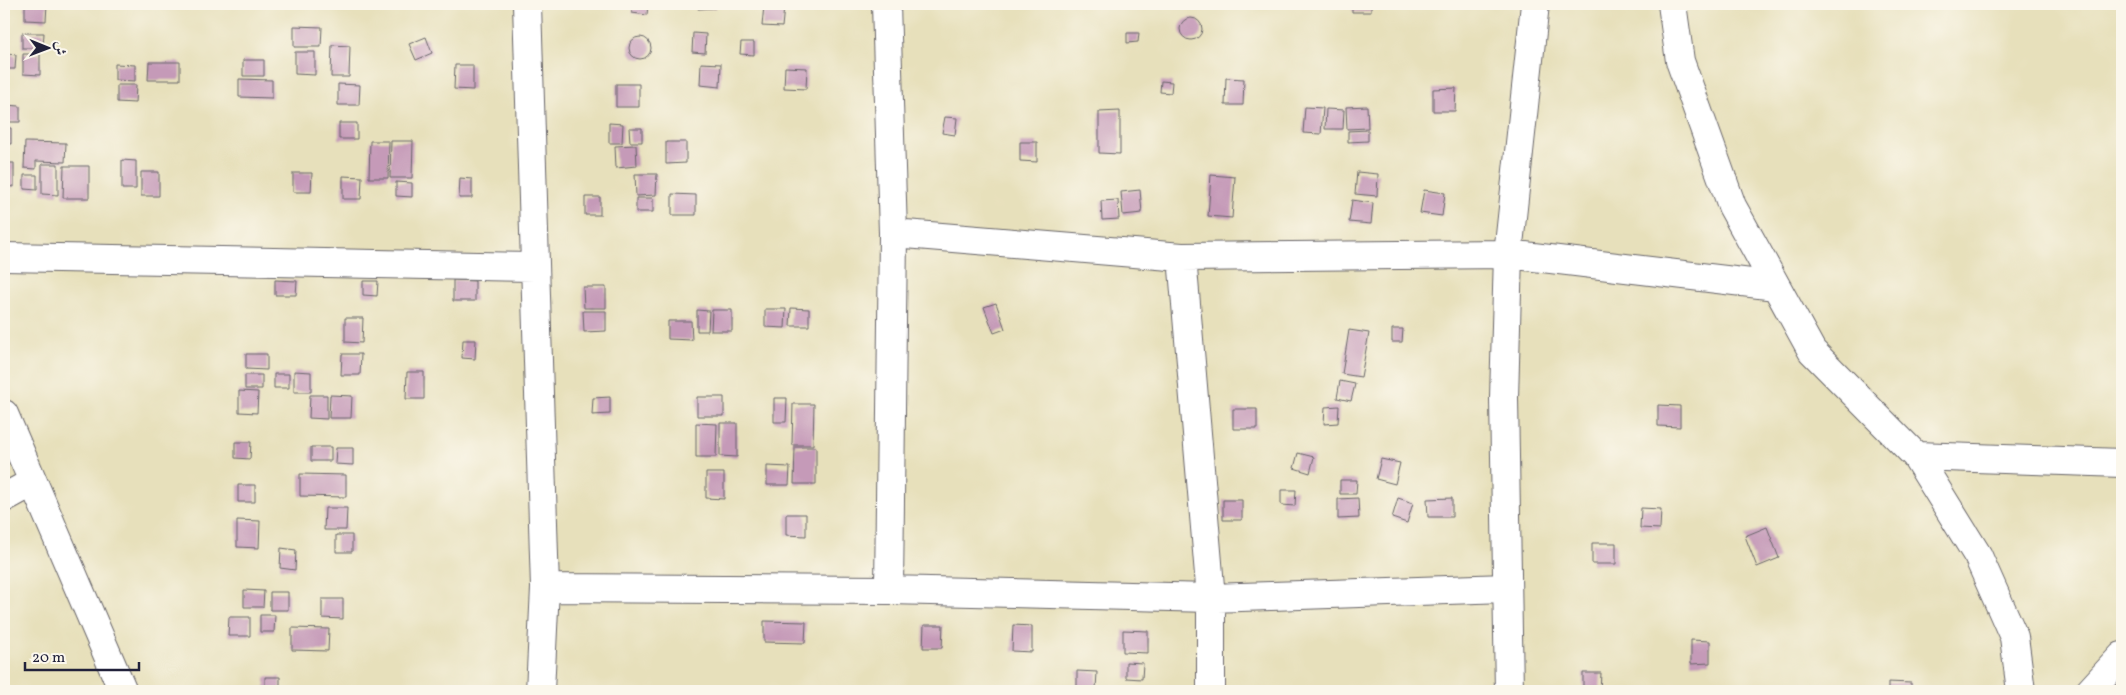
<svg xmlns="http://www.w3.org/2000/svg" width="2126" height="695" viewBox="0 0 2126 695" font-family="Vollkorn,Amiri,serif">
	<rect width="100%" height="100%" fill="#fbf7ec"/>
	<filter id="ink" filterUnits="userSpaceOnUse"><feTurbulence type="fractalNoise" baseFrequency=".02" numOctaves="2"/><feDisplacementMap in="SourceGraphic" scale="10" xChannelSelector="R" yChannelSelector="G"/><feConvolveMatrix kernelMatrix="1 2 1 2 8 2 1 2 1" color-interpolation-filters="sRGB"/></filter>
	<filter id="wash" filterUnits="userSpaceOnUse"><feTurbulence type="fractalNoise" baseFrequency=".0096" numOctaves="4" result="noise"/><feDisplacementMap in="SourceGraphic" scale="20" xChannelSelector="R" yChannelSelector="G"/><feGaussianBlur stdDeviation="1.12" result="paint"/><feColorMatrix in="noise" values="0 0 0 0 0 0 0 0 0 0 0 0 0 0 0 0 0 1.4 0 .05"/><feComposite in="paint" operator="in"/></filter>
	<g filter="url(#wash)">
		<rect width="100%" height="100%" fill="#e7e0bb"/>
		<g id="blocks">
			<path fill="#c59ab8" d="M 25,4 L 47,4 L 46,21 L 25,20 Z
				M 633,4 L 648,4 L 647,15 L 632,13 Z
				M 698,4 L 715,4 L 715,8 L 698,9 Z
				M 1352,4 L 1371,4 L 1371,12 L 1352,12 Z
				M 764,5 L 784,7 L 782,27 L 762,26 Z
				M1180 29a11 11 0 1 1 22 0a11 11 0 1 1-22 0Z
				M 294,26 L 322,27 L 321,47 L 294,47 Z
				M 22,33 L 44,33 L 43,48 L 22,48 Z
				M 693,33 L 706,34 L 705,53 L 692,52 Z
				M 1127,33 L 1139,33 L 1138,42 L 1127,43 Z
				M 426,37 L 432,53 L 416,60 L 409,44 Z
				M629 48a11 11 0 1 1 22 0a11 11 0 1 1-22 0Z
				M 741,42 L 754,42 L 754,55 L 740,54 Z
				M 332,45 L 350,46 L 349,77 L 331,77 Z
				M 295,52 L 315,52 L 315,75 L 295,74 Z
				M 8,54 L 16,55 L 15,69 L 7,69 Z
				M 23,54 L 40,54 L 40,75 L 23,74 Z
				M 243,60 L 264,60 L 264,76 L 243,76 Z
				M 149,62 L 180,62 L 180,80 L 148,80 Z
				M 701,63 L 721,64 L 720,87 L 700,85 Z
				M 115,64 L 135,65 L 135,81 L 115,80 Z
				M 455,65 L 473,65 L 473,90 L 454,89 Z
				M 785,67 L 807,68 L 806,89 L 784,88 Z
				M 1226,78 L 1244,79 L 1243,105 L 1225,105 Z
				M 239,79 L 272,80 L 272,98 L 239,97 Z
				M 1161,81 L 1172,82 L 1171,93 L 1160,92 Z
				M 338,84 L 360,85 L 359,105 L 338,105 Z
				M 616,84 L 639,84 L 639,107 L 616,107 Z
				M 117,85 L 136,85 L 135,103 L 117,102 Z
				M 1456,88 L 1455,111 L 1433,111 L 1433,89 Z
				M 4,105 L 20,106 L 20,122 L 4,122 Z
				M 1367,106 L 1368,128 L 1347,129 L 1346,107 Z
				M 1305,107 L 1323,108 L 1321,134 L 1303,133 Z
				M 1326,109 L 1344,110 L 1343,129 L 1325,129 Z
				M 1120,111 L 1120,154 L 1099,153 L 1099,112 Z
				M 945,117 L 957,118 L 955,135 L 942,133 Z
				M 339,123 L 357,123 L 357,139 L 339,139 Z
				M 609,123 L 623,124 L 622,143 L 609,143 Z
				M 4,128 L 11,128 L 11,144 L 4,143 Z
				M 629,128 L 642,128 L 642,142 L 630,142 Z
				M 1368,130 L 1368,141 L 1348,142 L 1348,131 Z
				M 370,141 L 389,141 L 388,178 L 369,178 Z
				M 391,141 L 413,141 L 412,178 L 390,178 Z
				M 25,142 L 66,143 L 65,162 L 36,161 L 36,169 L 24,168 Z
				M 666,142 L 686,142 L 686,163 L 666,164 Z
				M 1020,142 L 1037,142 L 1037,162 L 1020,161 Z
				M 636,145 L 637,166 L 616,168 L 615,146 Z
				M 122,160 L 136,161 L 136,189 L 122,189 Z
				M 4,163 L 14,163 L 14,187 L 4,186 Z
				M 42,164 L 58,164 L 58,195 L 42,194 Z
				M 64,166 L 89,166 L 89,198 L 63,198 Z
				M 141,172 L 159,172 L 159,196 L 141,196 Z
				M 1357,172 L 1378,174 L 1377,196 L 1355,194 Z
				M 293,173 L 312,173 L 311,192 L 293,192 Z
				M 635,174 L 657,174 L 656,195 L 636,196 Z
				M 24,175 L 37,175 L 37,190 L 24,189 Z
				M 1211,175 L 1235,177 L 1232,218 L 1208,216 Z
				M 343,176 L 362,177 L 361,199 L 343,199 Z
				M 460,178 L 472,179 L 472,198 L 459,198 Z
				M 396,182 L 412,183 L 412,197 L 396,196 Z
				M 1140,190 L 1142,213 L 1123,215 L 1121,192 Z
				M 1424,190 L 1445,193 L 1442,216 L 1420,213 Z
				M 672,194 L 696,195 L 696,215 L 672,215 Z
				M 585,197 L 600,197 L 600,215 L 585,215 Z
				M 636,198 L 653,198 L 653,212 L 636,212 Z
				M 1118,200 L 1119,219 L 1102,220 L 1101,201 Z
				M 1352,200 L 1373,203 L 1371,224 L 1349,222 Z
				M 275,280 L 297,281 L 296,295 L 275,295 Z
				M 453,280 L 475,281 L 475,301 L 453,301 Z
				M 363,281 L 378,281 L 377,296 L 363,295 Z
				M 583,287 L 606,287 L 606,308 L 584,308 Z
				M 996,303 L 1005,329 L 994,333 L 984,307 Z
				M 791,308 L 809,309 L 809,326 L 790,326 Z
				M 765,309 L 786,309 L 785,328 L 765,327 Z
				M 697,310 L 709,311 L 708,331 L 697,331 Z
				M 712,310 L 732,310 L 732,331 L 711,331 Z
				M 583,311 L 606,311 L 606,331 L 584,332 Z
				M 345,318 L 363,318 L 362,343 L 345,342 Z
				M 668,321 L 691,321 L 692,340 L 668,339 Z
				M 1392,329 L 1403,329 L 1402,342 L 1392,342 Z
				M 1349,330 L 1369,333 L 1361,377 L 1342,374 Z
				M 463,340 L 476,340 L 475,359 L 462,358 Z
				M 246,354 L 267,354 L 267,370 L 246,369 Z
				M 342,354 L 361,354 L 360,375 L 341,375 Z
				M 294,371 L 311,372 L 311,392 L 294,392 Z
				M 407,372 L 424,372 L 424,399 L 406,399 Z
				M 274,374 L 289,374 L 289,388 L 274,388 Z
				M 245,375 L 262,375 L 262,389 L 245,389 Z
				M 1340,381 L 1355,384 L 1351,401 L 1337,398 Z
				M 239,391 L 258,392 L 257,413 L 239,412 Z
				M 310,395 L 327,395 L 327,419 L 309,418 Z
				M 330,395 L 352,396 L 351,418 L 329,418 Z
				M 610,397 L 610,414 L 592,415 L 593,398 Z
				M 697,397 L 724,397 L 724,416 L 697,416 Z
				M 774,398 L 787,398 L 786,422 L 774,422 Z
				M 793,404 L 814,404 L 813,445 L 792,445 Z
				M 1658,405 L 1680,406 L 1680,427 L 1658,426 Z
				M 1339,406 L 1338,423 L 1324,424 L 1325,407 Z
				M 1233,409 L 1257,409 L 1257,429 L 1233,429 Z
				M 696,423 L 717,424 L 716,457 L 696,457 Z
				M 720,423 L 737,423 L 737,457 L 720,456 Z
				M 235,442 L 251,442 L 250,459 L 235,458 Z
				M 311,447 L 331,447 L 331,461 L 311,461 Z
				M 795,447 L 816,447 L 816,484 L 794,484 Z
				M 336,448 L 353,448 L 353,465 L 335,464 Z
				M 1298,453 L 1314,457 L 1310,473 L 1294,468 Z
				M 1381,459 L 1400,463 L 1395,484 L 1376,479 Z
				M 767,466 L 790,467 L 789,485 L 767,485 Z
				M 706,473 L 724,473 L 724,499 L 706,498 Z
				M 300,474 L 346,475 L 346,497 L 300,496 Z
				M 1340,480 L 1357,480 L 1356,494 L 1340,494 Z
				M 238,485 L 255,485 L 255,502 L 238,502 Z
				M 1281,490 L 1296,490 L 1295,506 L 1281,505 Z
				M 1358,498 L 1359,518 L 1338,519 L 1338,499 Z
				M 1398,498 L 1413,503 L 1407,523 L 1392,518 Z
				M 1452,498 L 1452,517 L 1428,517 L 1427,499 Z
				M 1223,500 L 1242,500 L 1242,520 L 1223,520 Z
				M 325,508 L 347,508 L 346,530 L 324,530 Z
				M 1641,508 L 1661,509 L 1660,529 L 1640,528 Z
				M 786,514 L 806,514 L 806,536 L 786,535 Z
				M 237,520 L 260,521 L 259,548 L 237,547 Z
				M 1767,527 L 1779,558 L 1757,567 L 1745,536 Z
				M 336,535 L 352,535 L 352,552 L 336,552 Z
				M 1592,543 L 1616,543 L 1616,564 L 1592,564 Z
				M 281,548 L 296,550 L 295,570 L 280,568 Z
				M 244,590 L 264,591 L 263,607 L 244,607 Z
				M 270,592 L 288,592 L 288,610 L 270,610 Z
				M 322,599 L 343,599 L 343,619 L 322,618 Z
				M 260,615 L 275,615 L 274,632 L 260,632 Z
				M 229,617 L 250,617 L 250,636 L 228,636 Z
				M 764,621 L 806,622 L 805,643 L 764,642 Z
				M 924,625 L 943,625 L 942,648 L 923,648 Z
				M 1013,625 L 1032,626 L 1032,652 L 1012,651 Z
				M 292,628 L 329,629 L 328,651 L 292,650 Z
				M 1123,630 L 1148,631 L 1148,653 L 1123,652 Z
				M 1691,640 L 1710,641 L 1710,663 L 1691,664 Z
				M 1126,662 L 1143,663 L 1142,679 L 1126,678 Z
				M 1077,671 L 1097,672 L 1096,689 L 1077,689 Z
				M 1583,673 L 1601,673 L 1600,691 L 1583,691 Z
				M 265,677 L 280,677 L 280,691 L 265,691 Z
				M 1888,682 L 1911,683 L 1911,691 L 1888,691 Z"/>
		</g>
	</g>
	<g filter="url(#ink)">
		<use href="#blocks" fill-opacity="0" stroke="#676468" stroke-width="1"/>
		<g fill="none" stroke-linecap="round" stroke-linejoin="round">
			<defs>
				<path id="minor" d="M 527,4 L 545,588 L 540,691
					M 886,4 L 893,233 L 889,590
					M 1672,4 L 1680,61 L 1732,206 L 1812,351 L 1916,456 L 1978,556 L 2014,637 L 2021,691
					M 893,233 L 1182,257 L 1508,254 L 1776,286
					M 4,257 L 534,267
					M 1182,257 L 1211,598 L 1211,691
					M 4,414 L 123,691
					M 1916,456 L 2122,463
					M 4,498 L 33,482
					M 545,588 L 889,590 L 1211,598 L 1506,588
					M 1509,691 L 1504,398 L 1508,254 L 1535,4
					M 2090,691 L 2122,656"/>
			</defs>
			<use href="#minor" stroke="#676468" stroke-width="30"/>
			<use href="#minor" stroke="#fff" stroke-width="28"/>
		</g>
	</g>
	<rect width="2126" height="695" fill="none" stroke="#fbf7ec" stroke-width="20"/>
	<g transform="translate(48 48) rotate(91)" stroke="#fbf7ec" stroke-width="4" paint-order="stroke">
	<path d="M0-4L9 19L0 12L-9 19Z" fill="#22223b"/>
	<text y="-8" font-size="14" font-weight="bold" text-anchor="middle" fill="#22223b">ش</text>
	</g>
	<path d="M25 662v8h114v-8" fill="none" stroke="#22223b" stroke-width="2.5"/>
	<text x="32" y="662" font-size="15" fill="#22223b" stroke="#fbf7ec" stroke-width="4" paint-order="stroke">20 m</text>
</svg>
